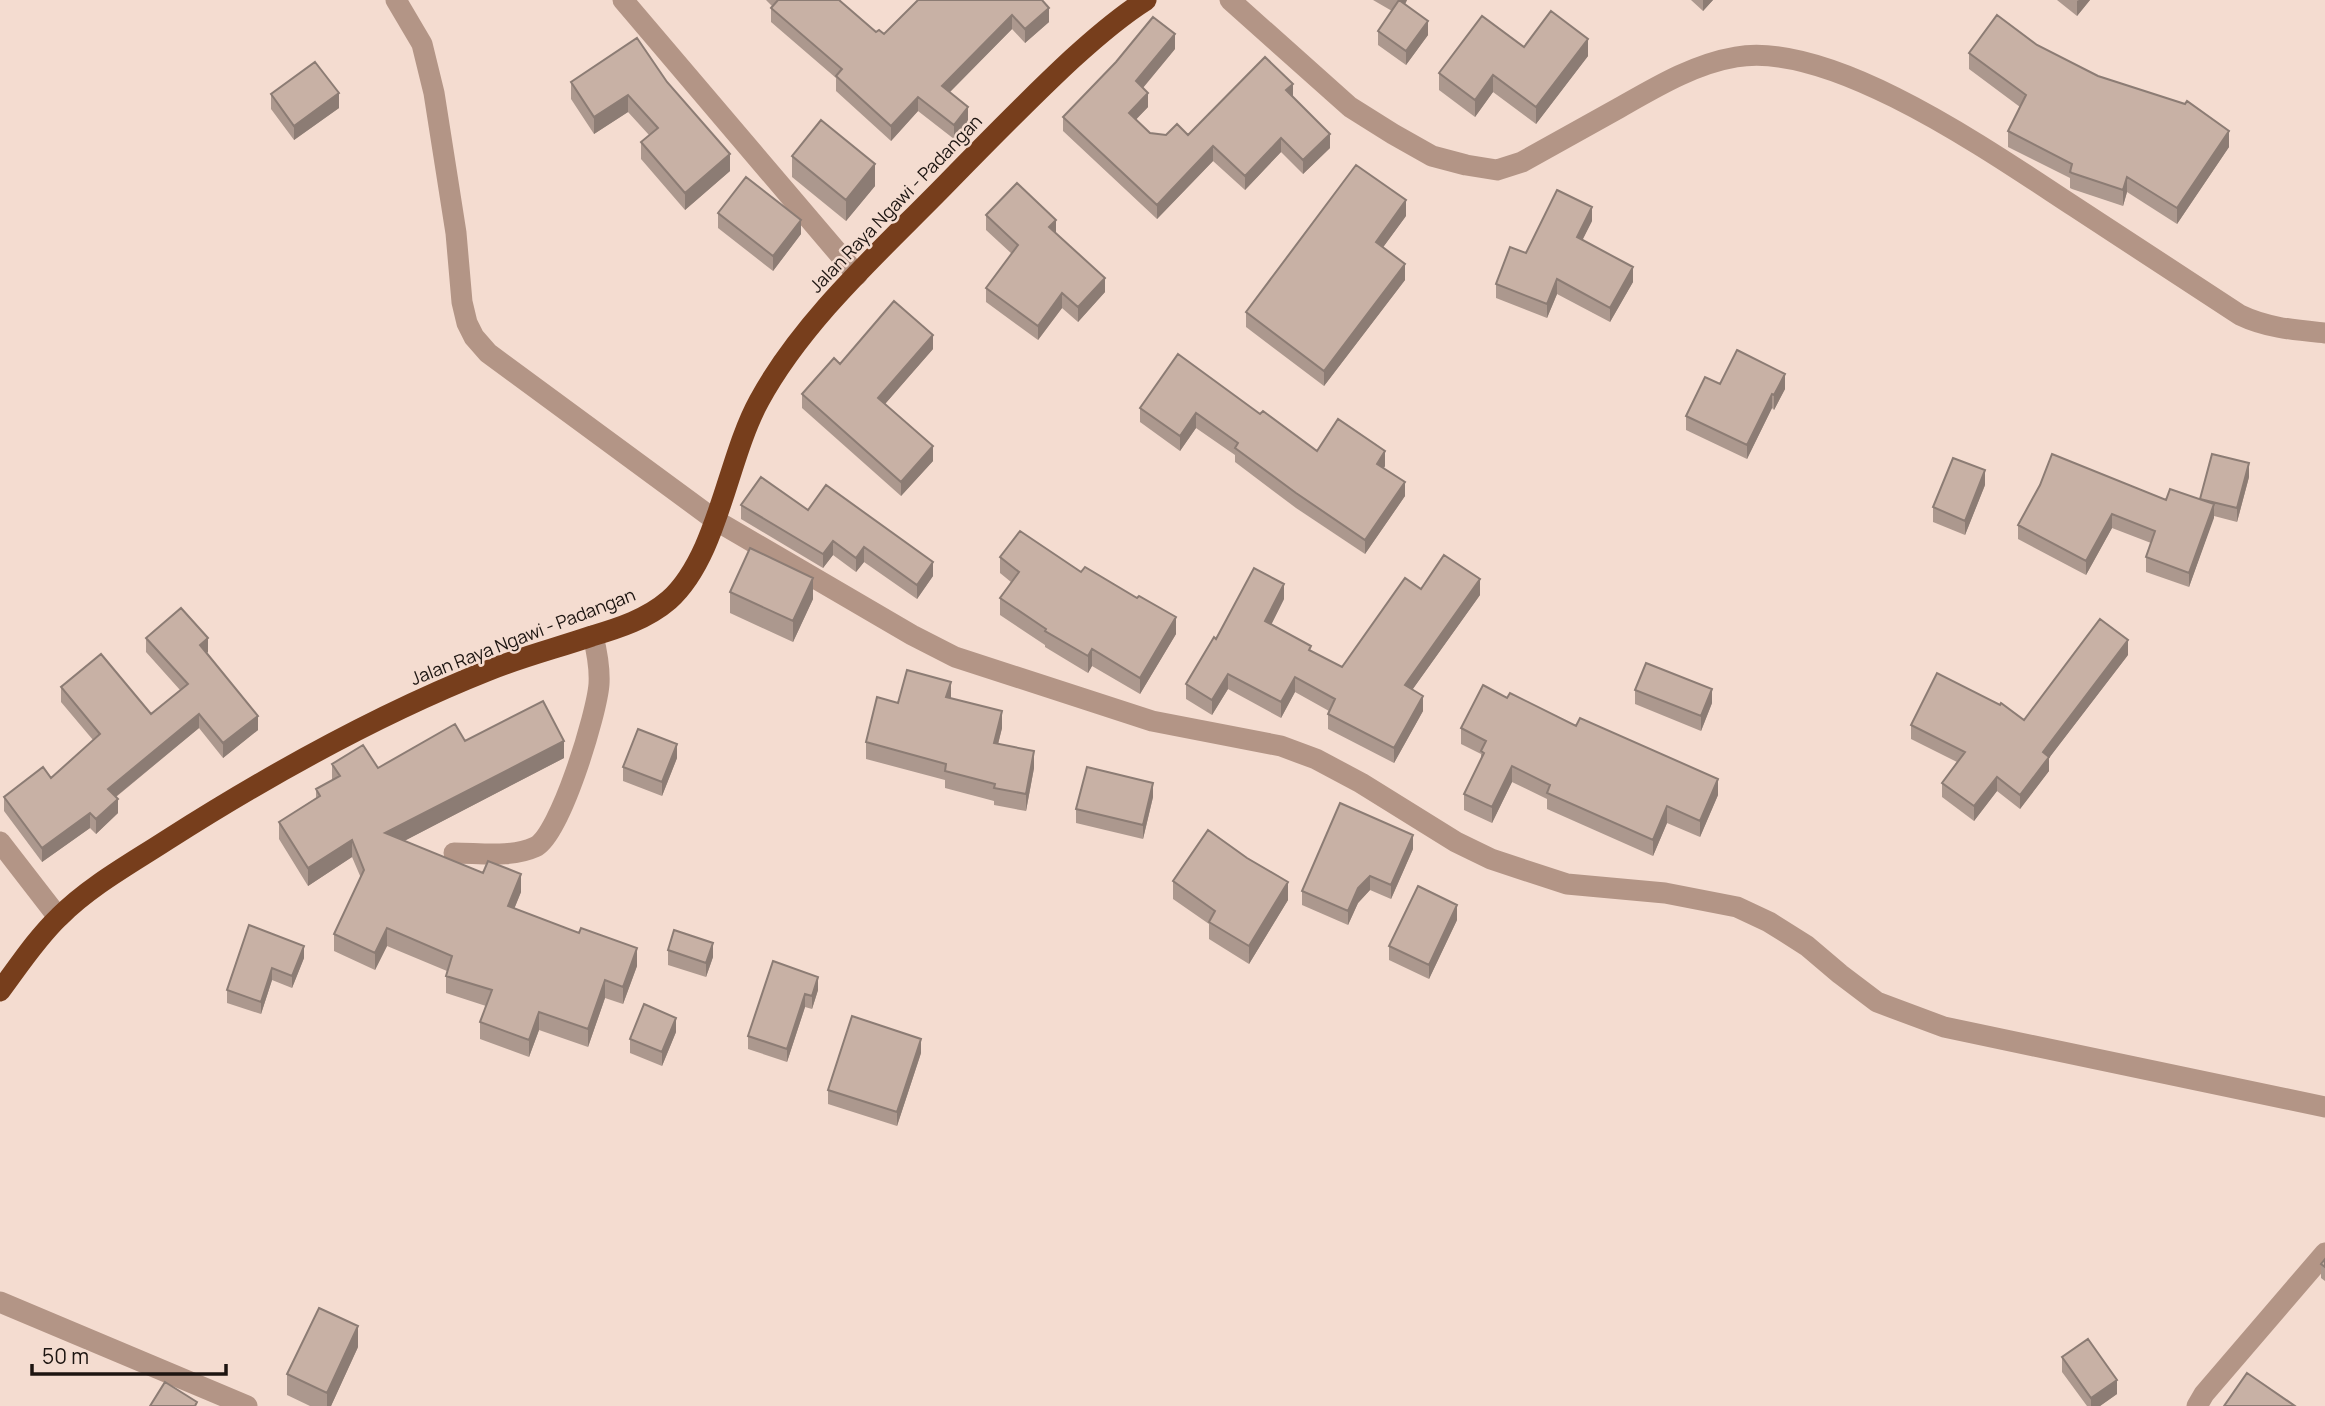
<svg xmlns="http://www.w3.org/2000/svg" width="2325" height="1406" viewBox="0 0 2325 1406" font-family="Manrope,sans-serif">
	<rect width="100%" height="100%" fill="#f4dcd0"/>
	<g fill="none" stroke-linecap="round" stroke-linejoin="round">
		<path stroke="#b39586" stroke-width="21" d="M 396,0 L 422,44 L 434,93 L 456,233 L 462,302 L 467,323 L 474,337 L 488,353 L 715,520 L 912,635 L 955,657 L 1152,721 L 1281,746 L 1316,759 L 1361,783 L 1456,842 L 1491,859 L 1527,871 L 1567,884 L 1665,893 L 1737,907 L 1769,922 L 1807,946 L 1840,974 L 1877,1002 L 1944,1027 L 2325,1107
			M 623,0 L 857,275
			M 1230,0 L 1350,107 L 1393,134 L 1432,156 L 1466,165 L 1497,170 L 1522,162 C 1554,144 1587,126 1619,108 C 1656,87 1694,64 1736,57 C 1833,40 1995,155 2075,207 C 2130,243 2185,279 2240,315 C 2267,328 2295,330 2325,333
			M 0,842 L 58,917
			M 454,853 C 480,853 511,858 535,847 C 560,836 597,713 599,684 C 600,667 597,652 593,636
			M 0,1302 L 247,1406
			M 2197,1406 L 2204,1394 L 2325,1253"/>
		<path stroke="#773e1c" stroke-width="21" d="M 0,991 C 18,967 36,939 59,917 C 90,886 130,864 167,840 C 269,775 374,716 487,671 C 521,657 557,648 592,636 C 619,628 647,619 669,600 C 718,556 727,459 759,401 C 804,318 884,248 949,181 C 989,140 1030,98 1072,59 C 1095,38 1119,17 1146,0"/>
	</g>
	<path fill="#ac988e" d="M 766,0 L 839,0 L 876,32 L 884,34 L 918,0 L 1049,22 L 1025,43 L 1012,29 L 950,92 L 968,121 L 954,139 L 918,111 L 891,141 L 836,91 L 836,78 L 771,22 L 771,8 L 772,6 Z
		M 1373,0 L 1407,0 L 1405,5 L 1428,35 L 1406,65 L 1378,45 L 1378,31 L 1392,11 Z
		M 1691,0 L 1713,0 L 1703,11 Z
		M 2057,0 L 2090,0 L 2077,16 Z
		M 2037,45 L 2229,147 L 2177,224 L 2127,192 L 2123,206 L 2072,189 L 2070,188 L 2070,178 L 2008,147 L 2008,131 L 2020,107 L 1969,69 L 1969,53 Z
		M 1524,47 L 1588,56 L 1536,124 L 1493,92 L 1475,117 L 1439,90 L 1439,73 Z
		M 1175,49 L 1143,88 L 1148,107 L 1136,119 L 1150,133 L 1166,135 L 1188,135 L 1293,97 L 1330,148 L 1303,174 L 1281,152 L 1245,190 L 1213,161 L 1157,219 L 1063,131 L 1063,117 Z
		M 571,82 L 667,82 L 730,171 L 685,210 L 641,159 L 641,142 L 649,135 L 628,112 L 594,134 L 571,99 Z
		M 271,94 L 339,108 L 294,140 L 271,109 Z
		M 792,156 L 875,186 L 846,221 L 792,177 Z
		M 718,213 L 801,234 L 773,271 L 718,228 Z
		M 986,215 L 1056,234 L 1105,292 L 1078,322 L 1062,308 L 1038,340 L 986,302 L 986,288 L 1012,254 L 986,230 Z
		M 1406,216 L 1383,247 L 1405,280 L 1324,386 L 1246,327 L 1246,312 Z
		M 1592,221 L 1582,240 L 1633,282 L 1610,322 L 1557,294 L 1547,318 L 1496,298 L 1496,284 L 1526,253 Z
		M 933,349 L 885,404 L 933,461 L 901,496 L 802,408 L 802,394 L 840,364 Z
		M 1720,384 L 1785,389 L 1774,410 L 1772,408 L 1747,459 L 1686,430 L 1686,416 Z
		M 1140,408 L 1260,414 L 1317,451 L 1385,466 L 1384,468 L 1405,496 L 1365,554 L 1296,508 L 1235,462 L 1235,455 L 1196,428 L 1180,451 L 1140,422 Z
		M 2249,477 L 2237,522 L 2214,516 L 2189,587 L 2146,572 L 2146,557 L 2151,543 L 2112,528 L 2086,575 L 2018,539 L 2018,525 L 2040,485 L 2166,500 L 2200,499 Z
		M 1985,485 L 1965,535 L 1933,522 L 1933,507 Z
		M 741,505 L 808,510 L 933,576 L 917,599 L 864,562 L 856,572 L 833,555 L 823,568 L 741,519 Z
		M 1000,557 L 1081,572 L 1176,634 L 1140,694 L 1092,666 L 1088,673 L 1045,647 L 1045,645 L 1000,615 L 1000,598 L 1011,582 L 1000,573 Z
		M 1421,589 L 1480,595 L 1412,690 L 1423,711 L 1394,763 L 1328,729 L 1328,714 L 1329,711 L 1295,692 L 1281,718 L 1228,689 L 1212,715 L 1186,699 L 1186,684 L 1216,639 L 1284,599 L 1271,625 L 1311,651 L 1342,667 Z
		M 730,592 L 813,599 L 793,642 L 730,613 Z
		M 146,638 L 208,652 L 206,653 L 258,730 L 223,758 L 199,728 L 116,797 L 118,813 L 96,834 L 90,828 L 42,862 L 4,811 L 4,797 L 51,778 L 93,740 L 61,702 L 61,687 L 151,714 L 180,690 L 146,652 Z
		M 2128,655 L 2049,758 L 2049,771 L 2020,809 L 1997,791 L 1974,821 L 1942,797 L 1942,783 L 1957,762 L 1911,739 L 1911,725 L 2024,720 Z
		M 1635,690 L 1712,703 L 1701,731 L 1635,704 Z
		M 951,698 L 1002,728 L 998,744 L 1034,768 L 1026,811 L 994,805 L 994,801 L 945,788 L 945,780 L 866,759 L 866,742 L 898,703 Z
		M 1507,698 L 1718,795 L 1700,837 L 1667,823 L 1653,856 L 1547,809 L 1547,799 L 1512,782 L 1492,823 L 1464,810 L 1464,794 L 1481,759 L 1481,754 L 1461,744 L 1461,728 Z
		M 465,741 L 564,758 L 404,841 L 521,892 L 514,909 L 637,966 L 623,1004 L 605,998 L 588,1047 L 539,1030 L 529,1057 L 480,1039 L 480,1022 L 486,1006 L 446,993 L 446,976 L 447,971 L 387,946 L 375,970 L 334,951 L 334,934 L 361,878 L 352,857 L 308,886 L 279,839 L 279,822 L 316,798 L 316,789 L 332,780 L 332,764 L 378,768 Z
		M 677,758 L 662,796 L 623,781 L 623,767 Z
		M 1153,797 L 1143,839 L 1076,823 L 1076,809 Z
		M 1413,849 L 1391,899 L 1370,890 L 1358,903 L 1348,925 L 1302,905 L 1302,891 Z
		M 1173,881 L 1288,900 L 1249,964 L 1209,939 L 1209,924 L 1173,899 Z
		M 1457,920 L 1429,979 L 1389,960 L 1389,946 Z
		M 249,925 L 304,958 L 292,988 L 272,980 L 261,1014 L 227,1003 L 227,990 Z
		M 668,950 L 713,957 L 706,977 L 668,965 Z
		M 773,961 L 818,990 L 812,1009 L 805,1007 L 787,1062 L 748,1049 L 748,1036 Z
		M 676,1032 L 662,1066 L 630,1053 L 630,1039 Z
		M 921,1053 L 897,1126 L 828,1104 L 828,1090 Z
		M 2325,1259 L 2325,1281 L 2321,1278 L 2321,1264 Z
		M 358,1347 L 331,1406 L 310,1406 L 287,1395 L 287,1374 Z
		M 2062,1357 L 2117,1394 L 2100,1406 L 2087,1406 L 2062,1372 Z"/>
	<path fill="#8c7c74" d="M 1399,0 L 1407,0 L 1399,15 Z
		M 1703,0 L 1713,0 L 1703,11 Z
		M 2079,0 L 2090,0 L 2077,16 L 2077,1 Z
		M 1049,8 L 1049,22 L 1025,43 L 1025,29 Z
		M 1012,15 L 1012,29 L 942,100 L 942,86 Z
		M 1428,21 L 1428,35 L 1406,65 L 1406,51 Z
		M 1175,34 L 1175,49 L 1136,96 L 1136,81 Z
		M 1588,39 L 1588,56 L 1536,124 L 1536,107 Z
		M 1493,75 L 1493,92 L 1475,117 L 1475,100 Z
		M 1293,84 L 1293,98 L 1286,90 Z
		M 339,93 L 339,108 L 294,140 L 294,126 Z
		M 1148,93 L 1148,107 L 1129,127 L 1129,113 Z
		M 628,95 L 628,112 L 594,134 L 594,117 Z
		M 918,97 L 918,111 L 891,141 L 891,126 Z
		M 968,107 L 968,121 L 954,139 L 954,125 Z
		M 2229,131 L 2229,147 L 2177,224 L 2177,208 Z
		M 1330,134 L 1330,148 L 1303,174 L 1303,160 Z
		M 1281,138 L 1281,152 L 1245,190 L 1245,176 Z
		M 1213,146 L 1213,161 L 1157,219 L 1157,205 Z
		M 730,154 L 730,171 L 685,210 L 685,193 Z
		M 875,164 L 875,186 L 846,221 L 846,200 Z
		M 2127,177 L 2127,192 L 2123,206 L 2123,190 Z
		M 1406,200 L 1406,216 L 1376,257 L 1376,242 Z
		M 1592,207 L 1592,221 L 1577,251 L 1577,237 Z
		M 801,220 L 801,234 L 773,271 L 773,256 Z
		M 1056,220 L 1056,234 L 1049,227 Z
		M 1405,264 L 1405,280 L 1324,386 L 1324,371 Z
		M 1633,267 L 1633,282 L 1610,322 L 1610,308 Z
		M 1105,278 L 1105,292 L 1078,322 L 1078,307 Z
		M 1557,279 L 1557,294 L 1547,318 L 1547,304 Z
		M 1062,293 L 1062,308 L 1038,340 L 1038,326 Z
		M 933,335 L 933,349 L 878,412 L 878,398 Z
		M 1785,374 L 1785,389 L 1774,410 L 1774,395 Z
		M 1772,394 L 1772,408 L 1747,459 L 1747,445 Z
		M 1196,413 L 1196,428 L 1180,451 L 1180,436 Z
		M 933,446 L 933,461 L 901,496 L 901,482 Z
		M 1385,451 L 1385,466 L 1377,478 L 1377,464 Z
		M 2249,463 L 2249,477 L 2237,522 L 2237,508 Z
		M 1985,470 L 1985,485 L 1965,535 L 1965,521 Z
		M 1405,482 L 1405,496 L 1365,554 L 1365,540 Z
		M 2214,504 L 2214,518 L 2189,587 L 2189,573 Z
		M 2112,514 L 2112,528 L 2086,575 L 2086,561 Z
		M 833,541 L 833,555 L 823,568 L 823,554 Z
		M 864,547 L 864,562 L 856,572 L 856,558 Z
		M 933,562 L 933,576 L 917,599 L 917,585 Z
		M 813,578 L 813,599 L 793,642 L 793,621 Z
		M 1480,579 L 1480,595 L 1405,700 L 1405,685 Z
		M 1284,584 L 1284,599 L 1265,637 L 1265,621 Z
		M 1176,617 L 1176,634 L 1140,694 L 1140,678 Z
		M 208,638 L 208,652 L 200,659 L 200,645 Z
		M 2128,640 L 2128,655 L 2049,758 L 2049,771 L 2020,809 L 2020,795 L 2043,752 Z
		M 1092,649 L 1092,666 L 1088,673 L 1088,656 Z
		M 1228,674 L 1228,689 L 1212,715 L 1212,700 Z
		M 1295,677 L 1295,692 L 1281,718 L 1281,702 Z
		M 951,682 L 951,699 L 946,697 Z
		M 1712,689 L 1712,703 L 1701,731 L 1701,716 Z
		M 1423,696 L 1423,711 L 1394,763 L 1394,748 Z
		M 1002,711 L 1002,728 L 994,760 L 994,743 Z
		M 199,714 L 199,728 L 108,803 L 108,789 Z
		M 258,716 L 258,730 L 223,758 L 223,743 Z
		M 564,741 L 564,758 L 385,851 L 385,833 Z
		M 677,744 L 677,758 L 662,796 L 662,782 Z
		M 1034,751 L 1034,768 L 1026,811 L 1026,794 Z
		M 1512,766 L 1512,782 L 1492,823 L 1492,807 Z
		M 1997,777 L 1997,791 L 1974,821 L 1974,806 Z
		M 1718,779 L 1718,795 L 1700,837 L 1700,821 Z
		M 1153,783 L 1153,797 L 1143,839 L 1143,825 Z
		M 118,799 L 118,813 L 96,834 L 96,819 Z
		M 1667,806 L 1667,823 L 1653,856 L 1653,840 Z
		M 90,813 L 90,828 L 42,862 L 42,848 Z
		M 1413,835 L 1413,849 L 1391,899 L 1391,885 Z
		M 352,840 L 352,857 L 308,886 L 308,868 Z
		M 521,874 L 521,892 L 508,924 L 508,906 Z
		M 1370,876 L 1370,890 L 1358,903 L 1348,925 L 1348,911 L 1358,888 Z
		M 1288,882 L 1288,900 L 1249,964 L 1249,946 Z
		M 1457,905 L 1457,920 L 1429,979 L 1429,965 Z
		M 387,928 L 387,946 L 375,970 L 375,953 Z
		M 713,943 L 713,957 L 706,977 L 706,963 Z
		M 304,946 L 304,958 L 292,988 L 292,976 Z
		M 637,948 L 637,966 L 623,1004 L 623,987 Z
		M 272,968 L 272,980 L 261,1014 L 261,1002 Z
		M 818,977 L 818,990 L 812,1009 L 812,996 Z
		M 605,980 L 605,998 L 588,1047 L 588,1029 Z
		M 805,994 L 805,1007 L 787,1062 L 787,1049 Z
		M 539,1012 L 539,1030 L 529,1057 L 529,1040 Z
		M 676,1018 L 676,1032 L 662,1066 L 662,1052 Z
		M 921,1039 L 921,1053 L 897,1126 L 897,1112 Z
		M 358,1326 L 358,1347 L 331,1406 L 327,1406 L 327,1393 Z
		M 2117,1380 L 2117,1394 L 2100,1406 L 2091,1406 L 2091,1398 Z"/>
	<path fill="#c8b1a5" stroke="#8c7c74" stroke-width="2" d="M 778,0 L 839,0 L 876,32 L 879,30 L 884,34 L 918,0 L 1042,0 L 1049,8 L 1025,29 L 1012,15 L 942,86 L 968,107 L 954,125 L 918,97 L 891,126 L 836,76 L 842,69 L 771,8 Z
		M 1399,0 L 1428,21 L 1406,51 L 1378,31 Z
		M 1551,11 L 1588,39 L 1536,107 L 1493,75 L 1475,100 L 1439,73 L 1482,16 L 1524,47 Z
		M 1997,15 L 2037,45 L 2098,76 L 2185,104 L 2187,101 L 2229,131 L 2177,208 L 2127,177 L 2123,190 L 2072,173 L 2070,172 L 2072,164 L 2008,131 L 2026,95 L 1969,53 Z
		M 1153,17 L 1175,34 L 1136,81 L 1148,93 L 1129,113 L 1150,133 L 1166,135 L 1177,124 L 1188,135 L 1265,57 L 1293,84 L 1286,90 L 1330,134 L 1303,160 L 1281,138 L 1245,176 L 1213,146 L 1157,205 L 1063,117 L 1116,62 Z
		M 637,38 L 667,82 L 730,154 L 685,193 L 641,142 L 658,128 L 628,95 L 594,117 L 571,82 Z
		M 315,62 L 339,93 L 294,126 L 271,94 Z
		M 821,120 L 875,164 L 846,200 L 792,156 Z
		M 1356,165 L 1406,200 L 1376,242 L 1405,264 L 1324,371 L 1246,312 Z
		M 746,177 L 801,220 L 773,256 L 718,213 Z
		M 1017,183 L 1056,220 L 1049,227 L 1105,278 L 1078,307 L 1062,293 L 1038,326 L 986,288 L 1018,245 L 986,215 Z
		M 1557,190 L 1592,207 L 1577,237 L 1633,267 L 1610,308 L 1557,279 L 1547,304 L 1496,284 L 1510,247 L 1526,253 Z
		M 894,301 L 933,335 L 878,398 L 933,446 L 901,482 L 802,394 L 834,358 L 840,364 Z
		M 1737,350 L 1785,374 L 1774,395 L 1772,394 L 1747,445 L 1686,416 L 1705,377 L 1720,384 Z
		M 1178,354 L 1260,414 L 1263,411 L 1317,451 L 1338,419 L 1385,451 L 1377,464 L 1405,482 L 1365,540 L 1296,493 L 1235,448 L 1238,443 L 1196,413 L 1180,436 L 1140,408 Z
		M 2052,454 L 2166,500 L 2170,489 L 2214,504 L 2189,573 L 2146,557 L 2155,531 L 2112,514 L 2086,561 L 2018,525 L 2040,485 Z
		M 2212,454 L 2249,463 L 2237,508 L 2200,499 Z
		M 1953,458 L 1985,470 L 1965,521 L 1933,507 Z
		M 761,477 L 808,510 L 826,485 L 933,562 L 917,585 L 864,547 L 856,558 L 833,541 L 823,554 L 741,505 Z
		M 1020,531 L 1081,572 L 1085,567 L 1137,598 L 1139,596 L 1176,617 L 1140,678 L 1092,649 L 1088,656 L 1045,631 L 1046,629 L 1000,598 L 1019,572 L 1000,557 Z
		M 750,548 L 813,578 L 793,621 L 730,592 Z
		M 1444,555 L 1480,579 L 1405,685 L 1423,696 L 1394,748 L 1328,714 L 1335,699 L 1295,677 L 1281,702 L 1228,674 L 1212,700 L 1186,684 L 1214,637 L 1216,639 L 1254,568 L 1284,584 L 1265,621 L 1311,646 L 1309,650 L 1342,667 L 1405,578 L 1421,589 Z
		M 181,608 L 208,638 L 200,645 L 258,716 L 223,743 L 199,714 L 108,789 L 118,799 L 96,819 L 90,813 L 42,848 L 4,797 L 43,767 L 51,778 L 100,734 L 61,687 L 101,654 L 151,714 L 188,684 L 146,638 Z
		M 2100,619 L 2128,640 L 2043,752 L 2049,757 L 2020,795 L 1997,777 L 1974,806 L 1942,783 L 1965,752 L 1911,725 L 1937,673 L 2000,705 L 2001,703 L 2024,720 Z
		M 1646,663 L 1712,689 L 1701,716 L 1635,690 Z
		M 907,670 L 951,682 L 946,697 L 1002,711 L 994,743 L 1034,751 L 1026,794 L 994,788 L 995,784 L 945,771 L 946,764 L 866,742 L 877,697 L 898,703 Z
		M 1483,685 L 1507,698 L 1510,693 L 1576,726 L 1580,718 L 1718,779 L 1700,821 L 1667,806 L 1653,840 L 1547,793 L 1550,785 L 1512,766 L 1492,807 L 1464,794 L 1484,753 L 1481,751 L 1486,741 L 1461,728 Z
		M 543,701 L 564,741 L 385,833 L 483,873 L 488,861 L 521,874 L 508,906 L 579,933 L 581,928 L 637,948 L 623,987 L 605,980 L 588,1029 L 539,1012 L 529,1040 L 480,1022 L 492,990 L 446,976 L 452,956 L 387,928 L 375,953 L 334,934 L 364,870 L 352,840 L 308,868 L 279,822 L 320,796 L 316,789 L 340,776 L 332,764 L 363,745 L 378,768 L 455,724 L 465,741 Z
		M 638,729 L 677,744 L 662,782 L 623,767 Z
		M 1087,767 L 1153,783 L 1143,825 L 1076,809 Z
		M 1340,803 L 1413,835 L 1391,885 L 1370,876 L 1358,888 L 1348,911 L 1302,891 Z
		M 1208,830 L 1247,858 L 1288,882 L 1249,946 L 1209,922 L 1215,911 L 1173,881 Z
		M 1418,886 L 1457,905 L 1429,965 L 1389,946 Z
		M 249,925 L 304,946 L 292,976 L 272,968 L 261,1002 L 227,990 Z
		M 674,930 L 713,943 L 706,963 L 668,950 Z
		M 773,961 L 818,977 L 812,996 L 805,994 L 787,1049 L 748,1036 Z
		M 644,1004 L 676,1018 L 662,1052 L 630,1039 Z
		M 852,1016 L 921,1039 L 897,1112 L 828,1090 Z
		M 2325,1259 L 2325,1267 L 2321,1264 Z
		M 319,1308 L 358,1326 L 327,1393 L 287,1374 Z
		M 2088,1339 L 2117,1380 L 2091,1398 L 2062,1357 Z
		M 2247,1373 L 2295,1406 L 2224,1406 Z
		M 165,1382 L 197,1402 L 195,1406 L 150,1406 Z"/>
	<g text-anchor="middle" stroke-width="5" stroke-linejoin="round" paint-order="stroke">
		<g font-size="18" fill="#1d1511" stroke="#f4dcd0">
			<text transform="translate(896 204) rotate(-46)" y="6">Jalan Raya Ngawi - Padangan</text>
			<text transform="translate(523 637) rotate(-21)" y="6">Jalan Raya Ngawi - Padangan</text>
		</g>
	</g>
	<path d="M32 1364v10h194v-10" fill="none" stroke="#1d1511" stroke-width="3.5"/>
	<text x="42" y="1364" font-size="21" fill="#1d1511" stroke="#f4dcd0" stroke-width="5" paint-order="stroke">50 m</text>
</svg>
